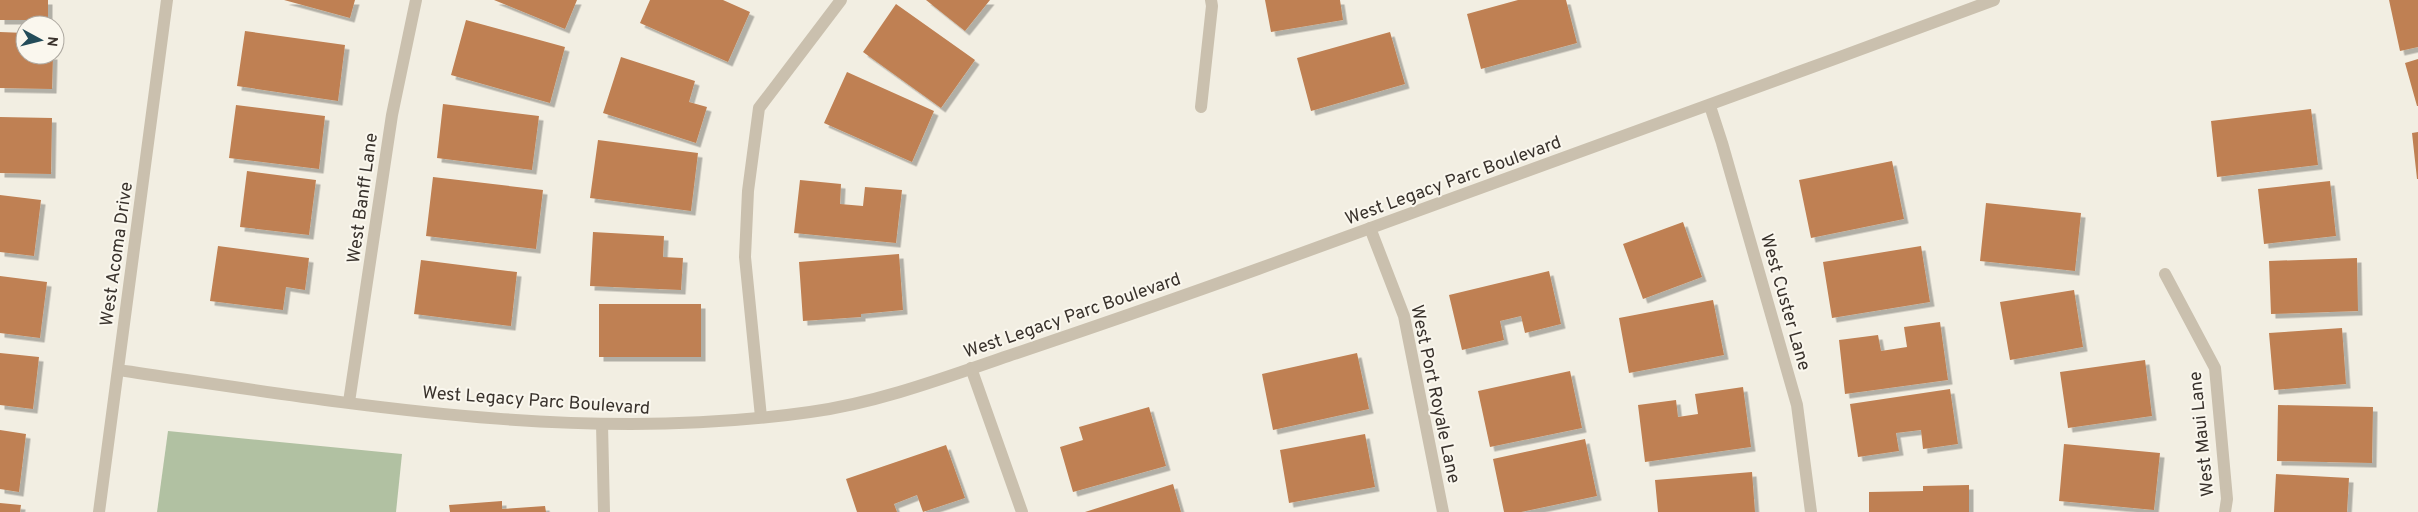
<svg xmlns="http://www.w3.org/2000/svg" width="2418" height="512" viewBox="0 0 2418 512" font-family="Overpass,sans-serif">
	<defs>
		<filter id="shadow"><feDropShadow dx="4.5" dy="4.5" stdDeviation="0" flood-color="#0004"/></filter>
	</defs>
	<rect width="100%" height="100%" fill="#f2eee2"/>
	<path fill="#b1c1a2" d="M 168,431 L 402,454 L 396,512 L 157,512 Z"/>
	<path fill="#bf8053" filter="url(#shadow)" d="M 0,0 L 48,0 L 48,20 L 0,20 Z
		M 284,0 L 355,0 L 350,18 Z
		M 494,0 L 577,0 L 565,29 Z
		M 650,0 L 723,0 L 750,12 L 728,62 L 640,23 Z
		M 926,0 L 990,0 L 965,31 Z
		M 1265,0 L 1340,0 L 1343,20 L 1271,32 Z
		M 1518,0 L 1566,0 L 1577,43 L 1481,69 L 1467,14 Z
		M 2389,0 L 2418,0 L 2418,47 L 2400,51 Z
		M 896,4 L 975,60 L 941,108 L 863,52 Z
		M 466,20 L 565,47 L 550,103 L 451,75 Z
		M 245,31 L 345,45 L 338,101 L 237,86 Z
		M 0,32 L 25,33 L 25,55 L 53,55 L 52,89 L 0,88 Z
		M 1390,32 L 1405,84 L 1311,111 L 1297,58 Z
		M 621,57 L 695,81 L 689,102 L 707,107 L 696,143 L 603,113 Z
		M 2418,59 L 2418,106 L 2417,106 L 2405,63 Z
		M 847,72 L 934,111 L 912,162 L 824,123 Z
		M 443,104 L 539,116 L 532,170 L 437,158 Z
		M 236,105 L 325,116 L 319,169 L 229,158 Z
		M 2311,109 L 2318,165 L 2217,177 L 2211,121 Z
		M 0,117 L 52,118 L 51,174 L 0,173 Z
		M 2418,132 L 2418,179 L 2417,179 L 2412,133 Z
		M 598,140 L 698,153 L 691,211 L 590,198 Z
		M 1892,161 L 1904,219 L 1811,238 L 1799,180 Z
		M 247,171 L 316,180 L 309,235 L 240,227 Z
		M 433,177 L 543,190 L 536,249 L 426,236 Z
		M 800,180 L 841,184 L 840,204 L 863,206 L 865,187 L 902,190 L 896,243 L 794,233 Z
		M 2330,181 L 2336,236 L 2264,244 L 2258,189 Z
		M 0,195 L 41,200 L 34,256 L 0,252 Z
		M 1986,203 L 2081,213 L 2075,271 L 1980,261 Z
		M 1683,222 L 1702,277 L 1643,299 L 1623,244 Z
		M 593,232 L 664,236 L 663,257 L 683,258 L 681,290 L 590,286 Z
		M 218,246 L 309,258 L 305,290 L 286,287 L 283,310 L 210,301 Z
		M 1921,246 L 1930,302 L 1832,318 L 1823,262 Z
		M 899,254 L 903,310 L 861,314 L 861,317 L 803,321 L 799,262 Z
		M 2357,258 L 2358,311 L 2271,314 L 2269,261 Z
		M 421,260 L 517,272 L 511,326 L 414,314 Z
		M 1549,271 L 1561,324 L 1525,333 L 1521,316 L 1500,321 L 1504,340 L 1462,350 L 1449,295 Z
		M 0,276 L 47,282 L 40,338 L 0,333 Z
		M 2074,290 L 2083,347 L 2010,360 L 2000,302 Z
		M 1713,300 L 1724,355 L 1629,373 L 1619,318 Z
		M 599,304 L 701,304 L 701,357 L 599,357 Z
		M 1940,322 L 1948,380 L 1845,394 L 1839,340 L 1878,335 L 1881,351 L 1907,347 L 1904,327 Z
		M 2342,328 L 2346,384 L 2274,390 L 2269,333 Z
		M 0,353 L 39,357 L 33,409 L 0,405 Z
		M 1357,353 L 1369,409 L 1273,430 L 1262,374 Z
		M 2145,360 L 2152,416 L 2068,428 L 2060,372 Z
		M 1570,371 L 1582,428 L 1490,447 L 1478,391 Z
		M 1743,387 L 1751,447 L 1645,462 L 1638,405 L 1676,400 L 1678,417 L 1698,414 L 1695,394 Z
		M 1950,389 L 1958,444 L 1923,449 L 1921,430 L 1896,433 L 1899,451 L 1858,457 L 1850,404 Z
		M 2278,405 L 2373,407 L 2372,463 L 2277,461 Z
		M 1149,407 L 1166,466 L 1073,492 L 1060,447 L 1083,440 L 1079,427 Z
		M 0,430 L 26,434 L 19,492 L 0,489 Z
		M 1365,434 L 1375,487 L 1289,503 L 1280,450 Z
		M 1585,439 L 1597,496 L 1521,512 L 1504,512 L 1493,459 Z
		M 2064,444 L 2160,453 L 2154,510 L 2059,501 Z
		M 946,445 L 965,498 L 923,512 L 917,495 L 894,504 L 897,512 L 857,512 L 846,479 Z
		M 1752,472 L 1755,512 L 1658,512 L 1655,480 Z
		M 2276,474 L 2349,478 L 2347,512 L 2274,512 Z
		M 1173,484 L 1181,512 L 1085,512 Z
		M 1969,485 L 1969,512 L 1869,512 L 1869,492 L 1923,491 L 1923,486 Z
		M 502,501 L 502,509 L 545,506 L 546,512 L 450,512 L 449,505 Z
		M 0,503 L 21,505 L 20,512 L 0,512 Z"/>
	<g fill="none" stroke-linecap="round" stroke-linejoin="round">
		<path stroke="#cac0ae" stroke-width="12" d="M 1201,107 L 1212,6 L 1211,0
			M 1370,228 L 1404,316 L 1443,512
			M 2165,274 L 2215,368 L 2227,499 L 2225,512
			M 971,368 L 1022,512
			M 349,402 L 392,115 L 416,0
			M 761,417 L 745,257 L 748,191 L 759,108 L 841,0
			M 602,424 L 604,512"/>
		<path stroke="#cac0ae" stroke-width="12" d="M 1710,106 L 1722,143 L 1797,405 L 1811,512
			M 118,370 C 346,403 579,445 810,412 C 877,403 944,378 1008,356 C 1091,328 1175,299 1258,269 C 1503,180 1749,91 1994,0
			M 99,512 L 167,0"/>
	</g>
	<g text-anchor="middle" stroke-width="4" stroke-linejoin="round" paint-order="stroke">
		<g font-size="18" fill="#39322c" stroke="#faf7ee">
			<text transform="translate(1453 180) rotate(-20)" y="6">West Legacy Parc Boulevard</text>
			<text transform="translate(362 198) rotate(-82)" y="6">West Banff Lane</text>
			<text transform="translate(116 254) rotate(-82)" y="6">West Acoma Drive</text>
			<text transform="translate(1786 302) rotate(74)" y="6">West Custer Lane</text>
			<text transform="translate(1072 315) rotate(-19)" y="6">West Legacy Parc Boulevard</text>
			<text transform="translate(1436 394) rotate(78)" y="6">West Port Royale Lane</text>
			<text transform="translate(536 400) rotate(4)" y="6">West Legacy Parc Boulevard</text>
			<text transform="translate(2201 434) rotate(-96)" y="6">West Maui Lane</text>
		</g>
	</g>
	<g transform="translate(40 40) rotate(97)"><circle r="24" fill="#faf7ee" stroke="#ada8a0"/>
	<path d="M0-4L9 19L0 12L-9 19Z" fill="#234c59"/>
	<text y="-8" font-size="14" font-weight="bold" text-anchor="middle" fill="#39322c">N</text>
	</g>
</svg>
